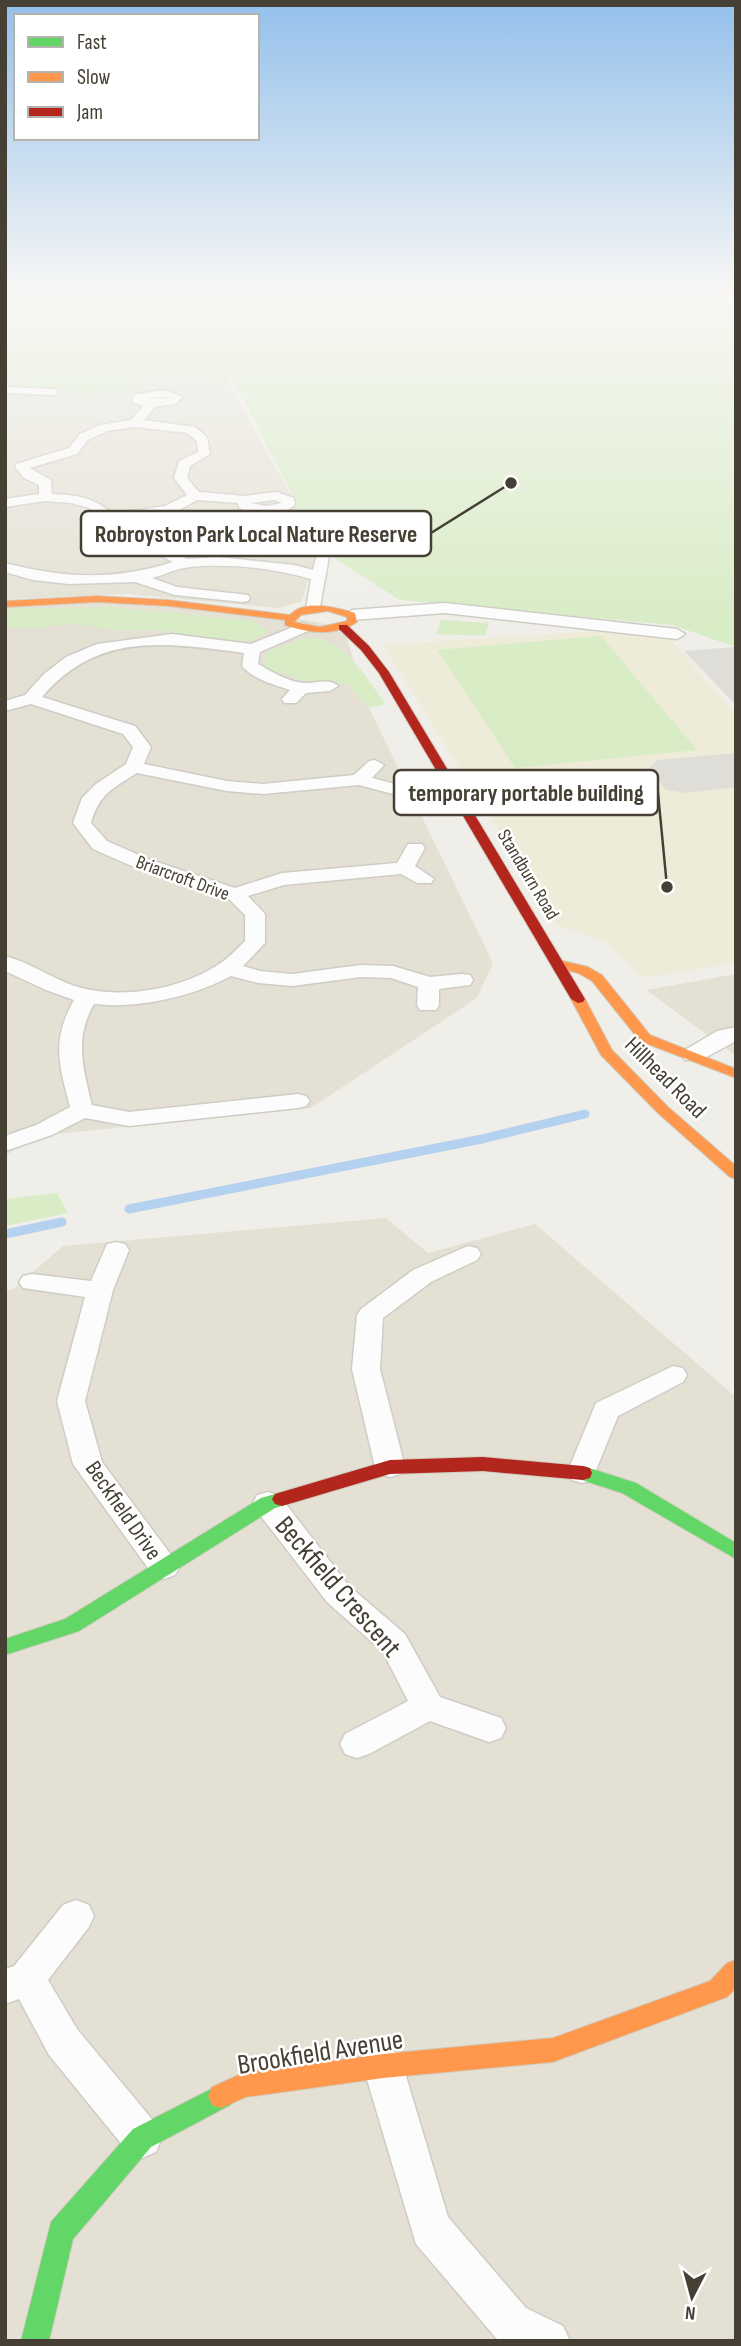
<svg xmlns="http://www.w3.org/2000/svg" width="741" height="2346" viewBox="0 0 741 2346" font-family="'Sofia Sans Condensed',sans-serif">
	<rect width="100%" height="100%" fill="#f0eee8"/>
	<path fill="#e4e1d4" d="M 5,373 L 226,378 L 320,548 L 301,602 L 278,608 L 126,594 L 5,599 Z
		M 97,599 L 292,618 L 343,627 L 369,708 L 493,963 L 477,998 L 311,1108 L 37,1136 L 5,1156 L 5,604 Z
		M 736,974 L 736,1056 L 646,990 Z
		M 386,1218 L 428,1253 L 535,1224 L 736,1397 L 736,2341 L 5,2341 L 5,1290 L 12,1290 L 63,1246 Z"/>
	<path fill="#eeebd9" d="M 659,627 L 736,714 L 736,963 L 644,978 L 607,942 L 557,925 L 383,645 Z"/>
	<path fill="#d8ecc6" d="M 5,296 L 736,296 L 736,647 L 672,625 L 400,600 L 320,549 L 232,378 L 134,375 L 129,379 L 135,390 L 84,394 L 20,387 L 31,374 L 5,373 Z
		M 111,607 L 253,621 L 268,631 L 255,639 L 238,643 L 222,638 L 183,636 L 166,630 L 110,630 L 74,623 L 35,628 L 5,627 L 5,609 Z
		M 441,620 L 489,623 L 485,636 L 436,634 Z
		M 601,636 L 697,750 L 515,768 L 437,650 Z
		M 318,638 C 350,648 367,678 385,704 L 369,708 L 347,683 L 308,682 L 264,667 L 267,652 L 301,639 Z
		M 57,1193 L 68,1213 L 5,1226 L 5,1199 Z"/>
	<path fill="#dfddd7" d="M 735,647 L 736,648 L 736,705 L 684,651 Z
		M 736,753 L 736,787 L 686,793 L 666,790 L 649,768 L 658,760 Z"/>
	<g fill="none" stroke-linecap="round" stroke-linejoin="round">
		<path stroke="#b5d1f0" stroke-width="9" d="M 129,1209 L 482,1139 L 585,1114
			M 5,1234 L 62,1222"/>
		<defs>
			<path id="street" d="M 5,387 L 53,389 L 59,392 L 53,395 L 5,393 Z
				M 164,390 L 183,397 L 175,404 L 155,407 L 144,420 L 195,427 L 207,437 L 210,454 L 190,466 L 187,478 L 199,492 L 245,496 L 276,492 L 294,498 L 295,505 C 280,518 256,515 239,508 L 238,503 L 197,500 L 174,513 L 121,521 L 187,559 L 218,557 L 294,565 L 313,570 L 317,554 L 327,554 L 329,557 L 319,612 L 309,612 L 306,609 L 311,579 C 274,568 228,563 190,567 C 177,568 164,575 152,578 L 177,587 L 248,595 L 250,598 L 248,601 L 243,602 L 175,595 L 135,582 L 69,584 L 33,580 L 5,572 L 5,563 C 64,578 113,581 173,562 L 117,533 L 89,508 L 71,503 L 45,501 L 5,507 L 5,499 L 39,494 L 39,485 L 24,478 L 15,467 L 16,464 L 69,448 L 80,434 L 100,425 L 131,420 L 143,406 L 132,402 L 133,395 ZM 163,397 L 169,398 L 146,399 ZM 135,427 L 187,433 L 197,441 L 198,452 L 179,461 L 174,478 L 187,495 L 165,506 L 113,514 C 93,497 77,495 52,494 L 51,480 L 30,468 L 77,454 L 88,440 L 107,431 ZM 275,500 L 282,503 L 266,506 L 251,503 Z
				M 445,603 L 677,629 L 685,634 L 677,639 L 445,613 L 352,620 L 344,615 L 352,610 Z
				M 303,623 L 308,625 L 311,628 L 308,631 L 260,652 L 258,664 C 272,672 290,683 306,683 C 317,683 330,678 338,686 L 330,691 L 306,693 L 296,703 L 284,703 L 282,699 L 290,690 C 273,684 254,680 242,666 L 244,653 C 167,643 98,631 42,697 L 135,726 L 151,747 L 144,764 L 227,781 L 263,784 L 354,775 L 369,761 L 375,760 L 384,765 L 372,778 L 399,785 L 402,789 L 399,793 L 393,794 L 359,785 L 263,794 L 227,791 L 137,773 C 113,788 99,794 91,823 L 107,841 L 148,859 L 235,888 L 282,873 L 397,863 L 408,844 L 422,844 L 425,848 L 415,866 L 434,879 L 431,883 L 417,883 L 401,874 L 284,885 L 248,896 L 265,914 L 265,943 L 243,966 L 260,971 L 292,974 L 361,965 L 393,966 L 430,977 L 462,974 L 470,975 L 473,980 L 470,985 L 439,989 L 439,1005 L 436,1010 L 420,1010 L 417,1005 L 418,987 L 391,978 L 361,977 L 292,986 L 258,983 L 231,976 C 192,997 138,1009 94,1004 C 74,1039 83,1068 92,1105 L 129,1112 L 298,1094 L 306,1096 L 310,1101 L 306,1106 L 298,1108 L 129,1126 L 85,1118 L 52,1135 L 5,1151 L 5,1136 L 36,1125 L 70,1107 C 59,1064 51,1041 74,1000 L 46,990 L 5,971 L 5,956 C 29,962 51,978 75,986 C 117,1000 179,990 216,966 C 227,960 236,950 245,941 L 245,915 L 228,898 L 134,867 L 93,849 L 73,823 L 82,798 L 96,784 L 126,764 L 133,747 L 123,734 L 31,704 L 5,711 L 5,701 L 25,695 L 44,674 L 66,657 L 97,644 L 172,634 L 251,644 Z
				M 736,1027 L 736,1041 L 701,1060 L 685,1060 L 682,1055 L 685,1050 L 717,1031 Z
				M 116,1242 L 125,1244 L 129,1250 L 113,1290 L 85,1401 L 102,1462 L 180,1567 L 175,1575 L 164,1579 L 153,1575 L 73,1464 L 57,1401 L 85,1297 L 23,1288 L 19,1282 L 23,1276 L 32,1274 L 91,1281 L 107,1244 Z
				M 468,1246 L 477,1248 L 481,1254 L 477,1260 L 431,1282 L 383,1318 L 380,1369 L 405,1467 L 400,1474 L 390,1477 L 380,1474 L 375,1467 L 352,1369 L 357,1315 L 361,1309 L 413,1270 Z
				M 673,1366 L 683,1368 L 687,1375 L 683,1382 L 618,1416 L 592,1480 L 582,1483 L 572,1480 L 567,1473 L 596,1403 Z
				M 268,1492 L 279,1495 L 349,1586 L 405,1634 L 440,1697 L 501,1718 L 506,1728 L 501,1738 L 489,1742 L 430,1721 L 369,1754 L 357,1758 L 345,1754 L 340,1744 L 345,1734 L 408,1701 L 383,1652 L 327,1602 L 257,1511 L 253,1503 L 257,1495 Z
				M 76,1900 L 89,1905 L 94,1916 L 89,1927 L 48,1980 L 77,2029 L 156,2124 L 162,2138 L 156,2152 L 142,2158 L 128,2152 L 49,2055 L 19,1999 L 5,2004 L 5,1969 L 14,1966 L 63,1905 Z
				M 383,2047 L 397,2053 L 403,2066 L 448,2217 L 526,2308 L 563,2326 L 570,2341 L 500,2341 L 496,2338 L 416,2244 L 363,2066 L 369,2053 Z"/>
			<path id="fast" d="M 583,1466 L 636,1483 L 736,1543 L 736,1559 L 622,1493 L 576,1478 L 574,1473 L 576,1468 Z
				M 282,1492 L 289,1494 L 292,1499 L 289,1504 L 275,1508 L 79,1631 L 5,1655 L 5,1639 L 65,1619 L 261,1498 Z
				M 221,2084 L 230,2087 L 234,2096 L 230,2105 L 151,2147 L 73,2239 L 49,2341 L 21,2341 L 51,2222 L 133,2129 Z"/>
			<path id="slow" d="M 97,596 L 169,600 L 290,615 C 305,598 337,608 355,613 L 357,622 C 336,637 307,633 285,625 L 285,620 L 169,606 L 97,602 L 5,607 L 5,601 ZM 328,611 L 347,617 L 347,621 L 320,627 L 294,622 L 301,615 Z
				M 559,960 L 588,967 L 602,975 L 650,1035 L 736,1069 L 736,1078 L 640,1041 L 592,981 L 578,973 L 554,967 L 552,964 Z
				M 578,995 L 585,999 L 612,1050 L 668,1107 L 736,1166 L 736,1179 L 730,1177 L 658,1113 L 601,1055 L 571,999 Z
				M 736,1960 L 736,1988 L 727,1997 L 553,2062 L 383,2078 L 246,2097 L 221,2108 L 212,2105 L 208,2096 L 212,2087 L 243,2073 L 383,2054 L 553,2038 L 710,1981 L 727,1963 Z"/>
			<path id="jam" d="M 339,625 L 347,625 L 369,646 L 389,672 L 585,999 L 583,1002 L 578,1003 L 571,999 L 379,673 L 361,650 L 339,629 Z
				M 483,1457 L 583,1466 L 590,1468 L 592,1473 L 590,1478 L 583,1480 L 483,1471 L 390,1474 L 282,1506 L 275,1504 L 272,1499 L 275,1494 L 390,1460 Z"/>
		</defs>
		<use href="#street" stroke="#ceccc5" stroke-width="3"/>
		<use href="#fast" stroke="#cfccbe" stroke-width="2"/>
		<use href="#slow" stroke="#cfccbe" stroke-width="2"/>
		<use href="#jam" stroke="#cfccbe" stroke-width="2"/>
		<use href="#street" fill="#fdfcfc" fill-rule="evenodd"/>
		<use href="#fast" fill="#63d668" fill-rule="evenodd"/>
		<use href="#slow" fill="#ff974d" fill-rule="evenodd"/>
		<use href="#jam" fill="#b3261e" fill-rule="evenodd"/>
	</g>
	<linearGradient id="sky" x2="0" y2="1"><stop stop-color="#93c0eb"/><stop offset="0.47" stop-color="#f8f7f5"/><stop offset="1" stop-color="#f8f7f5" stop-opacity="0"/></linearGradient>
	<rect width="741" height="624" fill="url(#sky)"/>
	<g text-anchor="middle" stroke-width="5" stroke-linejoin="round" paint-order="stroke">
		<g font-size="19" fill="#454033" stroke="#fff">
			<text transform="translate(529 874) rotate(59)" y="7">Standburn Road</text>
			<text transform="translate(183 877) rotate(20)" y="7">Briarcroft Drive</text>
		</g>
		<g font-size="23" fill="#454033" stroke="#fff">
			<text transform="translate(666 1077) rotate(45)" y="8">Hillhead Road</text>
			<text transform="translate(124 1510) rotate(55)" y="8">Beckfield Drive</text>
		</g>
		<g font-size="28" fill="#454033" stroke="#fff">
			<text transform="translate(339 1586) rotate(49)" y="10">Beckfield Crescent</text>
			<text transform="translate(320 2051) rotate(-9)" y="10">Brookfield Avenue</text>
		</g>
	</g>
	<path fill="none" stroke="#454033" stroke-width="2.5" d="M511 483L431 533M667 887L658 793"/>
	<g fill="#454033" stroke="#fff" stroke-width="2.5">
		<circle cx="511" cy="483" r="7"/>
		<circle cx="667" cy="887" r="7"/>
	</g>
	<g fill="#fff" stroke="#454033" stroke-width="2.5">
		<rect x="81" y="511" width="350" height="45" rx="7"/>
		<rect x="394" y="770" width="264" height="45" rx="7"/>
	</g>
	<g font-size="24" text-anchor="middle" font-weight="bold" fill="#454033">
		<text x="256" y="542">Robroyston Park Local Nature Reserve</text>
		<text x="526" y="801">temporary portable building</text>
	</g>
	<rect width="741" height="2346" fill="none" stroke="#454033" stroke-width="14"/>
	<rect x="14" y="14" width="245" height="126" fill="#ffffff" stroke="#b5b3ad" stroke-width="2"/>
	<rect x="28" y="37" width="35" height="10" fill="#63d668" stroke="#b5b3ad" stroke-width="2"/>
	<text x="77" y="49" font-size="21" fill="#454033">Fast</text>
	<rect x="28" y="72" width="35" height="10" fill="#ff974d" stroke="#b5b3ad" stroke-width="2"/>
	<text x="77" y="84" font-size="21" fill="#454033">Slow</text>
	<rect x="28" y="107" width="35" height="10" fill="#b3261e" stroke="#b5b3ad" stroke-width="2"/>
	<text x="77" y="119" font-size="21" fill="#454033">Jam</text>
	<g transform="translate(692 2297) rotate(186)" stroke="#ffffff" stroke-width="5" paint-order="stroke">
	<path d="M0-5L12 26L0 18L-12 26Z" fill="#454033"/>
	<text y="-10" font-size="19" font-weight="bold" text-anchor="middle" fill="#454033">N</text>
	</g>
</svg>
